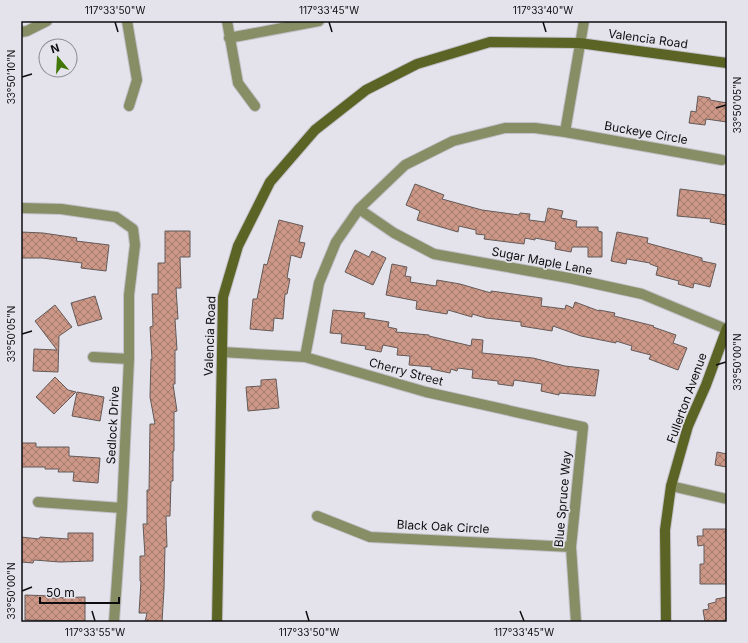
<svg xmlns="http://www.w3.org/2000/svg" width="748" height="643" viewBox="0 0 748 643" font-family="Inter,sans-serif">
	<defs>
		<pattern id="building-cross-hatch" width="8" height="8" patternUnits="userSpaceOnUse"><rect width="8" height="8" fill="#cc9787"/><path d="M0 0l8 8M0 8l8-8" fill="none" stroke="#a47a6d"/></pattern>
	</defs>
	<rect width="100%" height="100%" fill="#e4e3ec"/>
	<path fill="url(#building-cross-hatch)" stroke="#635a58" d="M 698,96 L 710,98 L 710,100 L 727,103 L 727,122 L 706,119 L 705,125 L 689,123 L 691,111 L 696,112 Z
		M 415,184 L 444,195 L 442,199 L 482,210 L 519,215 L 520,213 L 530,214 L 529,220 L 545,222 L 548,208 L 563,211 L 561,218 L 577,221 L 576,227 L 598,227 L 598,231 L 602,232 L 602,257 L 588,257 L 588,247 L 572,247 L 571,252 L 555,249 L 556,242 L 535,238 L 535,240 L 525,238 L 524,244 L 484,239 L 485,235 L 476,234 L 476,230 L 459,226 L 458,232 L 417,220 L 420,211 L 406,205 Z
		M 680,189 L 727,195 L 727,225 L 710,222 L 711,219 L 677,216 Z
		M 279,220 L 303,226 L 299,242 L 305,243 L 301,258 L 291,255 L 287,278 L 290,279 L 287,294 L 285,294 L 283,319 L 274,318 L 273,331 L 250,329 L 253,299 L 257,299 L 264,264 L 267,265 Z
		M 165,231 L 190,231 L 190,257 L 180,257 L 181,288 L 176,288 L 178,319 L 175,319 L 177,350 L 175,350 L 175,384 L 173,384 L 177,411 L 174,412 L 174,451 L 173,451 L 173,481 L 171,481 L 170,516 L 166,516 L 167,547 L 165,547 L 164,589 L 162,622 L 145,622 L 147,613 L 139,613 L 141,581 L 140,581 L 140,556 L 145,556 L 143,524 L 147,524 L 147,490 L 149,490 L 150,424 L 155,424 L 150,397 L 151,359 L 152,359 L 150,327 L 153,326 L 152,294 L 158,294 L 158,263 L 165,263 Z
		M 21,232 L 43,233 L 77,238 L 76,241 L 109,245 L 106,271 L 81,268 L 82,263 L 42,258 L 21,258 Z
		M 617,232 L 648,238 L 647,243 L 702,258 L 702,261 L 716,264 L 710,287 L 694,283 L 693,288 L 678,284 L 679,281 L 656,275 L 658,267 L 650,264 L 650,263 L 627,259 L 626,264 L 611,261 Z
		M 355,250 L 369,257 L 372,251 L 386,258 L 373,285 L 345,272 Z
		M 392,264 L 407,267 L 405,276 L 411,277 L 410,282 L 436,286 L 437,280 L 460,284 L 491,293 L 491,291 L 542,298 L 541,306 L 565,309 L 566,305 L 573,308 L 575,302 L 599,311 L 599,310 L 615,313 L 614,316 L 654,326 L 653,327 L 676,335 L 673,343 L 687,348 L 678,370 L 649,359 L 651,355 L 631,350 L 632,346 L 616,341 L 616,343 L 581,336 L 553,326 L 552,331 L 521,326 L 521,322 L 486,318 L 472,314 L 472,317 L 448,310 L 447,314 L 416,309 L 417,301 L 386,295 Z
		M 95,296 L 102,319 L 78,326 L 71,303 Z
		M 55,305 L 72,327 L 59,336 L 58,372 L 33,371 L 34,349 L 57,350 L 35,321 Z
		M 333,310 L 365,313 L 364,318 L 389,322 L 388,327 L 397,329 L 396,332 L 429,335 L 429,336 L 471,346 L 472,339 L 483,340 L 482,353 L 533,358 L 565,366 L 599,370 L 595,396 L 559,393 L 559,395 L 541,391 L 542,384 L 514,380 L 513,386 L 498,384 L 498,381 L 472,378 L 473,370 L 458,368 L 457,371 L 451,369 L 450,373 L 431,369 L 432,367 L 409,365 L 410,356 L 397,355 L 398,348 L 383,345 L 381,352 L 365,349 L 366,346 L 341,343 L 342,334 L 330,333 Z
		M 55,377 L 68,390 L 76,392 L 54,414 L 36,397 Z
		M 276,379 L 279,408 L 248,411 L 246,387 L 261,386 L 261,380 Z
		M 77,392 L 104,397 L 100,421 L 72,416 Z
		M 21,443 L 36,443 L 36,447 L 69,447 L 69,456 L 100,458 L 98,483 L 73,481 L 74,472 L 58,472 L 59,469 L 45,469 L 45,467 L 21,467 Z
		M 717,452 L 727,454 L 727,467 L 715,465 Z
		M 703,529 L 726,529 L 727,584 L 700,584 L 700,564 L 704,564 L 704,545 L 698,546 L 697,536 L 703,536 Z
		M 68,533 L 93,533 L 93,561 L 60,562 L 34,560 L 33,563 L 21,562 L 21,537 L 39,539 L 40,537 L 68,539 Z
		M 25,595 L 52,596 L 52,598 L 85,597 L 85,621 L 25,620 Z
		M 727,597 L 727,621 L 705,622 L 703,610 L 709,609 L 708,604 L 716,602 L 716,599 Z"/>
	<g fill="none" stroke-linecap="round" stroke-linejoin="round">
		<defs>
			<path id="street" d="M 127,21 L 137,80 L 129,106
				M 227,21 L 238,83 L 255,106
				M 21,32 L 27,31 L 47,21
				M 229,38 L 319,21
				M 565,132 L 584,21
				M 21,208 L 61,209 L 116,217 L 133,229 L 135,245 L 129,295 L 129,359 L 122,508 L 114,622
				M 359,209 L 394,233 L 434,254 L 569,278 L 642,294 L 726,329
				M 222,352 L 305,357 L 426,392 L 583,427 L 571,547 L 576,622
				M 93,357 L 129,359
				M 305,357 L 319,283 L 336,242 L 359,209 L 405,165 L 453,141 L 505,128 L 535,128 L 565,132 L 722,160
				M 671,486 L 727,499
				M 38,502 L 122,508
				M 317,516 L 370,537 L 571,547"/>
			<path id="secondary" d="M 217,622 L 223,297 L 238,246 L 270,182 L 315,130 L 366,90 L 417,64 L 490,42 L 579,43 L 727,63
				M 666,622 L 665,530 L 671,486 L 688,426 L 706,385 L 727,328"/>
		</defs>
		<use href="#street" stroke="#c2c1c9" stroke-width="12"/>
		<use href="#secondary" stroke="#c2c1c9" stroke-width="12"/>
		<use href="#street" stroke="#878d65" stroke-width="10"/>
		<use href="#secondary" stroke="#5b6424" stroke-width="10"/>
	</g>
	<path fill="none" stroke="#0d0d0f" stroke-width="1.5" d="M 115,22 L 118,32M 329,22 L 332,32M 543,22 L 546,32M 22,77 L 32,74M 716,108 L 726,105M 22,334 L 32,331M 716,365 L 726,362M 22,591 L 32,587M 92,611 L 95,621M 306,611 L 309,621M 520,611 L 524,621"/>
	<g text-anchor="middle" stroke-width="3.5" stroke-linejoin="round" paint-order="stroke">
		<g font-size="12" fill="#0d0d0f" stroke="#e4e3ec">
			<text transform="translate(648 39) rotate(8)" y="4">Valencia Road</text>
			<text transform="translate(646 133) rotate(10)" y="4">Buckeye Circle</text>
			<text transform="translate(542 261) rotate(11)" y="4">Sugar Maple Lane</text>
			<text transform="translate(210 336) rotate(-88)" y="4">Valencia Road</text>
			<text transform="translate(406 372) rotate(15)" y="4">Cherry Street</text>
			<text transform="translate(687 398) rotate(-70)" y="4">Fullerton Avenue</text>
			<text transform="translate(113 425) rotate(-87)" y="4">Sedlock Drive</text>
			<text transform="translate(563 499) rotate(-85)" y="4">Blue Spruce Way</text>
			<text transform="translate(443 527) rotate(3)" y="4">Black Oak Circle</text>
		</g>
	</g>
	<rect width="748" height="643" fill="none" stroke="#e4e3ec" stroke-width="44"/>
	<g transform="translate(58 58) rotate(342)"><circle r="19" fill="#e4e3ec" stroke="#8e8d94"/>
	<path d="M0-3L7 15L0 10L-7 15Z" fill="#417705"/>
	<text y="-6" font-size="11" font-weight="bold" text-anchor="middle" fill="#0d0d0f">N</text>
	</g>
	<path d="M40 597v6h79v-6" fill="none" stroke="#0d0d0f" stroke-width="2"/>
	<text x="46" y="597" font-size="12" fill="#0d0d0f" stroke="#e4e3ec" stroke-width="3" paint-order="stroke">50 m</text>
	<rect x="22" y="22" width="704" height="599" fill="none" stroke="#0d0d0f" stroke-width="1.5"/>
	<g font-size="10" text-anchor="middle" fill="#0d0d0f">
		<text x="115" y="14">117°33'50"W</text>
		<text x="329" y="14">117°33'45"W</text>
		<text x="543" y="14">117°33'40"W</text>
		<text transform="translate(11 77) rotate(-90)" y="4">33°50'10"N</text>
		<text transform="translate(737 105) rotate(-90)" y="4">33°50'05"N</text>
		<text transform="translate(11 334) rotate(-90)" y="4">33°50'05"N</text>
		<text transform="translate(737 362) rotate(-90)" y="4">33°50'00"N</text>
		<text transform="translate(11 591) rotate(-90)" y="4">33°50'00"N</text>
		<text x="95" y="636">117°33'55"W</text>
		<text x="309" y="636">117°33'50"W</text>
		<text x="524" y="636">117°33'45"W</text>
	</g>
</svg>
